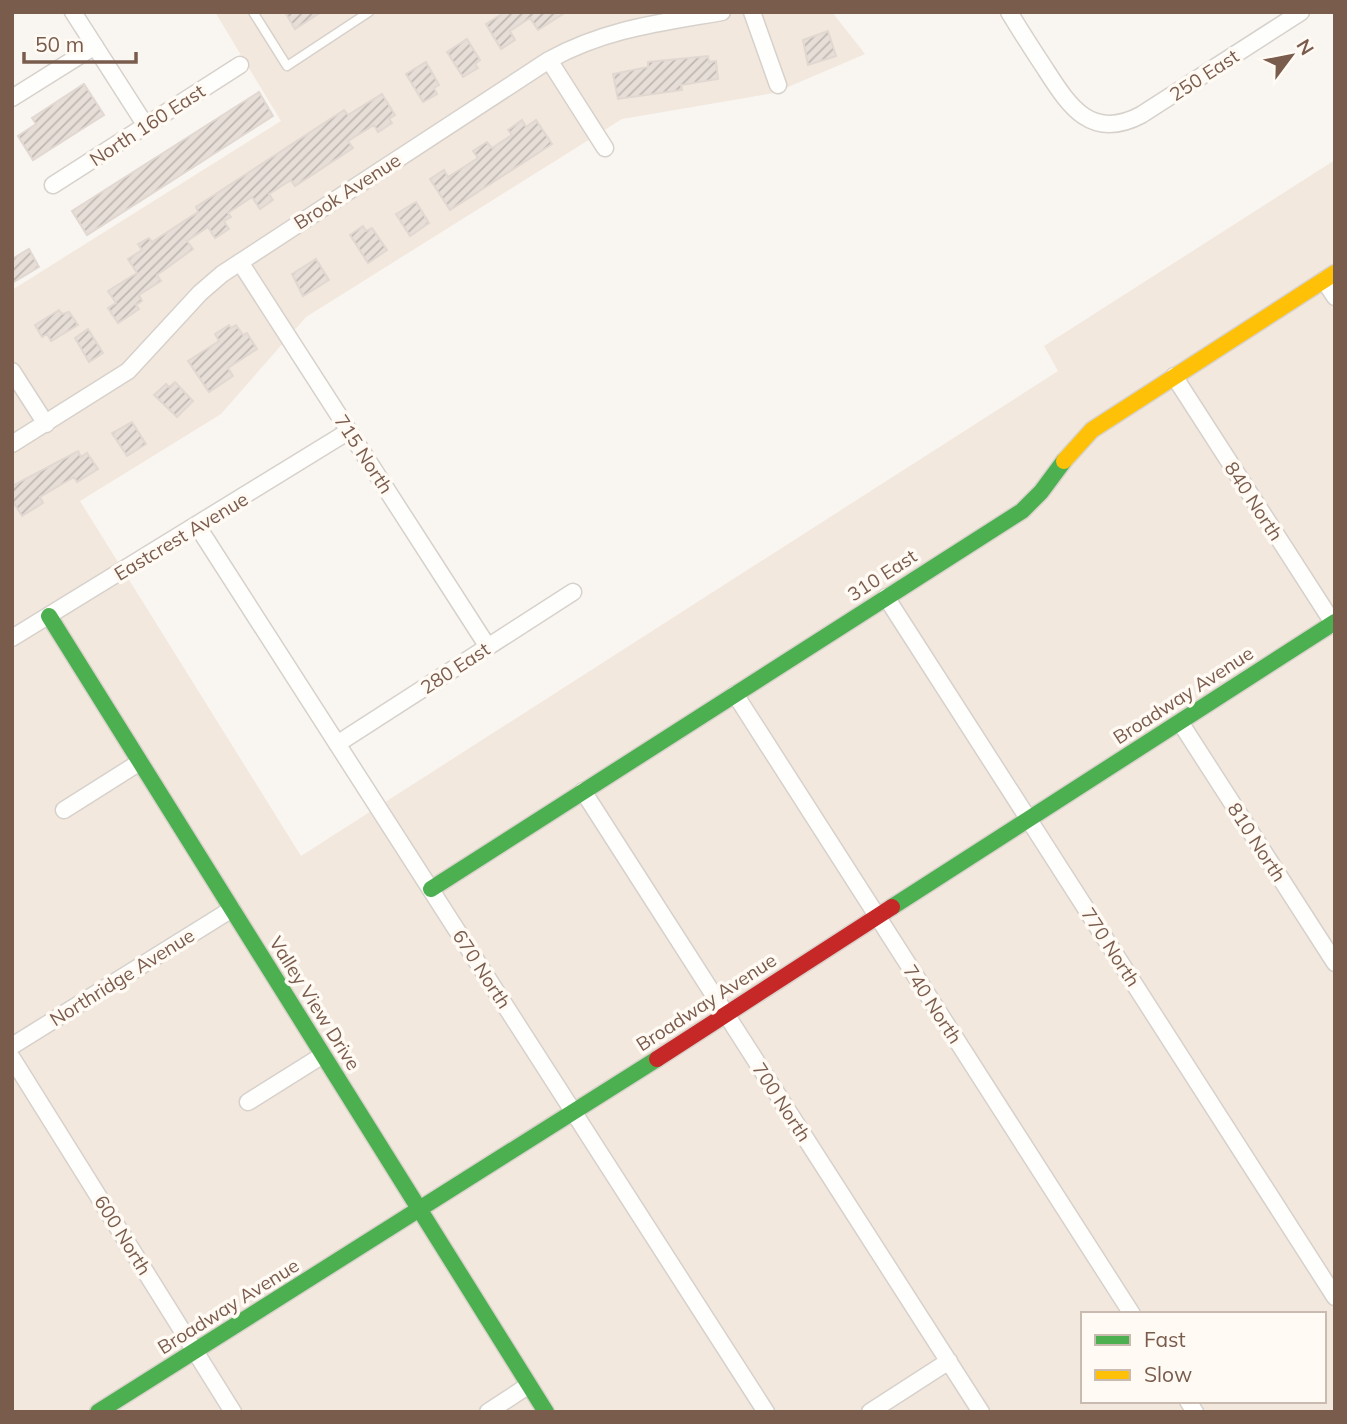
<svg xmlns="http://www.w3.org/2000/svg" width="1347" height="1424" viewBox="0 0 1347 1424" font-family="Mulish,sans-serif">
	<defs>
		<pattern id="building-hatch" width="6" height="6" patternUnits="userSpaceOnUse" patternTransform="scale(1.75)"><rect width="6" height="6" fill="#e6ded7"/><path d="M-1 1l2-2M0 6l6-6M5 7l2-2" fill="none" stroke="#bfb7b1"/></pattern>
	</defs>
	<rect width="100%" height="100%" fill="#f9f5f0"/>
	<path fill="#f2e8de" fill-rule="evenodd" d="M 215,12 L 832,12 L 865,54 L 774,93 L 622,119 L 306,317 L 221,414 L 80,501 L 301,856 L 1058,371 L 1044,346 L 1335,160 L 1335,1412 L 12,1412 L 12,290 L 281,121 ZM 1083,1314 L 1324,1314 L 1324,1401 L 1083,1401 Z"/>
	<path fill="url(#building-hatch)" stroke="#e2d8d2" stroke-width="2" d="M 285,12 L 321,12 L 295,29 Z
		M 505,12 L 566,12 L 538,30 L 530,18 L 510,31 L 515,40 L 501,49 L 486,24 Z
		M 828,31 L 836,56 L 808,65 L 803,40 Z
		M 467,39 L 480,60 L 475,64 L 478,68 L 463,77 L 447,52 Z
		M 708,56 L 709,62 L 716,61 L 718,79 L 681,85 L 682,90 L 618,99 L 613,74 L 648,67 L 648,62 Z
		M 426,62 L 439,85 L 434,88 L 437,94 L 423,102 L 406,74 Z
		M 84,84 L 104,115 L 33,160 L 18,136 L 36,124 L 32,118 Z
		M 259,92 L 273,116 L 87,235 L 72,211 Z
		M 382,94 L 395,115 L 389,119 L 392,123 L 378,132 L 374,125 L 348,141 L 353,148 L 295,186 L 291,180 L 269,194 L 273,200 L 260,209 L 252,197 L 228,213 L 231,217 L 224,221 L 229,229 L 215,238 L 208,227 L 187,241 L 193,249 L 157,275 L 161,281 L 139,295 L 142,301 L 136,305 L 139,309 L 118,323 L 108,308 L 116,303 L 108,291 L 137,273 L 128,259 L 142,250 L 138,244 L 149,238 L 152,242 L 198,212 L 196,207 L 344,110 L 348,115 Z
		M 522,120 L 526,127 L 536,120 L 552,144 L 450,210 L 430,179 L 444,170 L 448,177 L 478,158 L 473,151 L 487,142 L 492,148 L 512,135 L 508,130 Z
		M 416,202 L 429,223 L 410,236 L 396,214 Z
		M 363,226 L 366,231 L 372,228 L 387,250 L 368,263 L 350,235 Z
		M 29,249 L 39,267 L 12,283 L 12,259 Z
		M 316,259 L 329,280 L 303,296 L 292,274 Z
		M 59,310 L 62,314 L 69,312 L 78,325 L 51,341 L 47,334 L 42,337 L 35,325 Z
		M 229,325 L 231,328 L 236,325 L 243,335 L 247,333 L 257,349 L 228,368 L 233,376 L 209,392 L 188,361 L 219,341 L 215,334 Z
		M 88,329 L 103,353 L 89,362 L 75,338 Z
		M 175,382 L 193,401 L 177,417 L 154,395 L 166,384 L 169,387 Z
		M 132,422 L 146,444 L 127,456 L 112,433 Z
		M 78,451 L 81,457 L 87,453 L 98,469 L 77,482 L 74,477 L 40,497 L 43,503 L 22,516 L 12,500 L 12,486 Z"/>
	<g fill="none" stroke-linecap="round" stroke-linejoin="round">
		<defs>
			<path id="lane" d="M 253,12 L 287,66 L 369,12"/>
			<path id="street" d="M 73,12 L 146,126
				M 752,12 L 778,85
				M 1009,12 C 1020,30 1032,49 1044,67 C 1068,104 1090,142 1141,115 L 1301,12
				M 549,60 L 605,148
				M 12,98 L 95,46
				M 53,185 L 240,65
				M 240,262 L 488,647
				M 1324,280 L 1335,297
				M 12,371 L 46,424
				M 1174,376 L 1335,626
				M 12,444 L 128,371 L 200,293 L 222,274 L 549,60 C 605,29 659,23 722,12
				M 198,527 L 766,1412
				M 886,597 L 1335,1297
				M 12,638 L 349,431
				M 735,694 L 1132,1314
				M 1180,722 L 1335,963
				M 337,744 L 573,592
				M 583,791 L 981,1412
				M 64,810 L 140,762
				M 12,1046 L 232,909
				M 12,1058 L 233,1412
				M 248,1102 L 323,1055
				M 1188,1401 L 1195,1412
				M 488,1412 L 529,1385
				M 870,1412 L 949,1361"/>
			<path id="fast" d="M 49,616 L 546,1412
				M 431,889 L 1022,511 L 1041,492 L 1064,461
				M 892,907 L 1335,622
				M 98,1412 L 657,1059"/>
			<path id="slow" d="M 1064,461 L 1092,430 L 1335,273"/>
			<path id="jam" d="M 657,1059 L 892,907"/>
		</defs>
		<use href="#lane" stroke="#d7d1cb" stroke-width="11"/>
		<use href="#street" stroke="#d7d1cb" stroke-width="19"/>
		<use href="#fast" stroke="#d9d2cb" stroke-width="19"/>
		<use href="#slow" stroke="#d9d2cb" stroke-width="19"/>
		<use href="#jam" stroke="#d9d2cb" stroke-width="19"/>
		<use href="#lane" stroke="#fefefd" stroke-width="8"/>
		<use href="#street" stroke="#fefefd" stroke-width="16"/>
		<use href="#fast" stroke="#4caf50" stroke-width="16"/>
		<use href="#slow" stroke="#ffc107" stroke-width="16"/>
		<use href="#jam" stroke="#c62828" stroke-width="16"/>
	</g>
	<g text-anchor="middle" stroke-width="7" stroke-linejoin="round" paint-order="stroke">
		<g font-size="19" fill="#7a5c4d" stroke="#fffaf3">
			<text transform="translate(1204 75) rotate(-33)" y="7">250 East</text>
			<text transform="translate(147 125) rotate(-33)" y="7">North 160 East</text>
			<text transform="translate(347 191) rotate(-33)" y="7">Brook Avenue</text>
			<text transform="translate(364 454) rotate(57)" y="7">715 North</text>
			<text transform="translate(1254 501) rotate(57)" y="7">840 North</text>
			<text transform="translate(181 536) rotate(-31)" y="7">Eastcrest Avenue</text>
			<text transform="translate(882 575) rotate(-33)" y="7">310 East</text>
			<text transform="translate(455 668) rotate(-33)" y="7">280 East</text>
			<text transform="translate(1183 695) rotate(-33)" y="7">Broadway Avenue</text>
			<text transform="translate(1257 842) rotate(57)" y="7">810 North</text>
			<text transform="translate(1111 947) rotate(57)" y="7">770 North</text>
			<text transform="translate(482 969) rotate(57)" y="7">670 North</text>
			<text transform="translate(122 977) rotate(-32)" y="7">Northridge Avenue</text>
			<text transform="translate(706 1002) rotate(-33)" y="7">Broadway Avenue</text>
			<text transform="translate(315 1003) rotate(58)" y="7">Valley View Drive</text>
			<text transform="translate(933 1004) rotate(57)" y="7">740 North</text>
			<text transform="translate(782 1102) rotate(57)" y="7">700 North</text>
			<text transform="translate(123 1235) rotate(58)" y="7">600 North</text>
			<text transform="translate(228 1306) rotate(-32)" y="7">Broadway Avenue</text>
		</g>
	</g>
	<rect width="1347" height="1424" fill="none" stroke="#7a5c4d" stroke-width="28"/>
	<rect x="1081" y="1312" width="245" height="91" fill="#fffaf3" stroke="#cabbb1" stroke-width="2"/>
	<rect x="1095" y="1335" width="35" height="10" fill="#4caf50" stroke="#cabbb1" stroke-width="2"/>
	<text x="1144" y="1347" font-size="21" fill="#7a5c4d">Fast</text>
	<rect x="1095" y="1370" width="35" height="10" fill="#ffc107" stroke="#cabbb1" stroke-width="2"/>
	<text x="1144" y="1382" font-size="21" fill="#7a5c4d">Slow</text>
	<g transform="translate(1291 56) rotate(58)" stroke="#fffaf3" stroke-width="5" paint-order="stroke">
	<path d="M0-5L12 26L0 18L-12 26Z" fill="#7a5c4d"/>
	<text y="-10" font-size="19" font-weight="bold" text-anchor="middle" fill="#7a5c4d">N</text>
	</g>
	<path d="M24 52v10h112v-10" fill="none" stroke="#7a5c4d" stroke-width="3.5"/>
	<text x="35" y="52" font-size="21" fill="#7a5c4d" stroke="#fffaf3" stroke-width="5" paint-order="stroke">50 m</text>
</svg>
